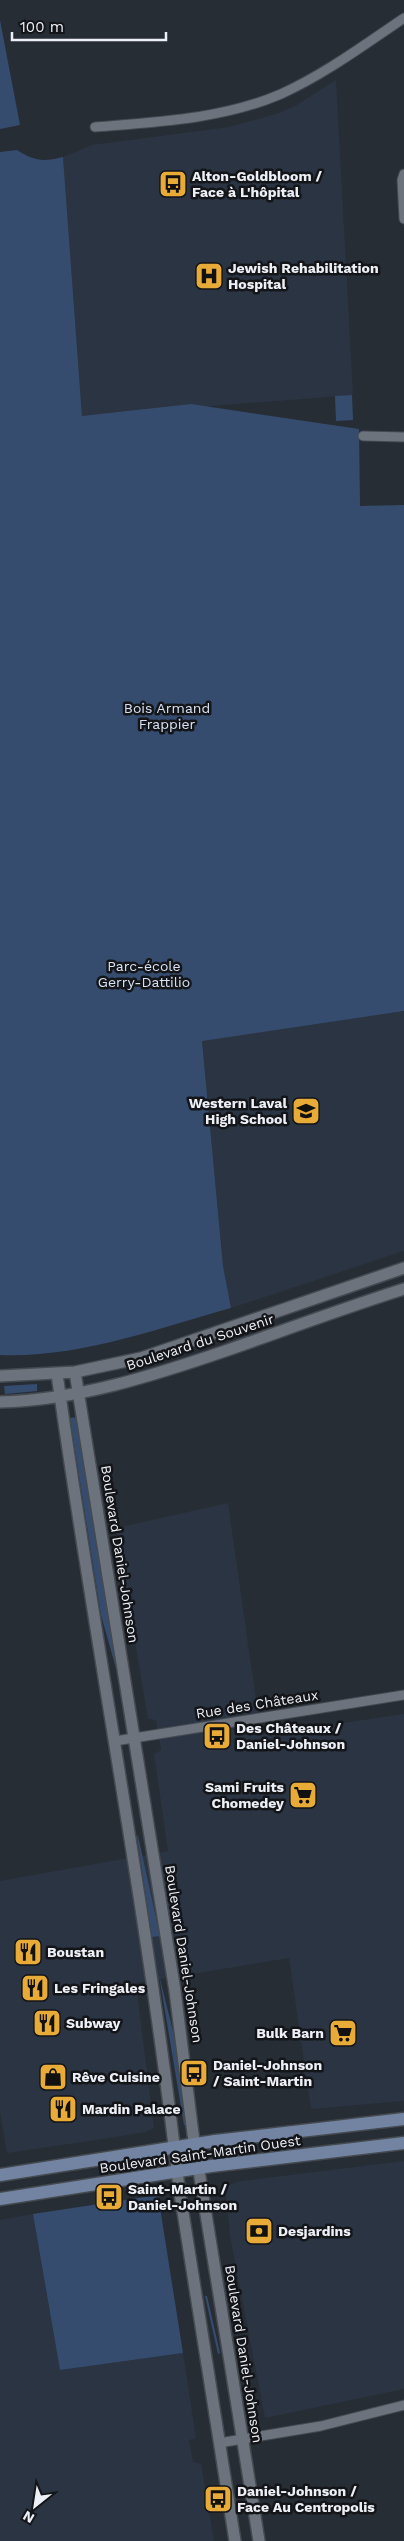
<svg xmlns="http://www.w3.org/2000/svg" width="404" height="2541" viewBox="0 0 404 2541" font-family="'Work Sans',sans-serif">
	<rect width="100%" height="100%" fill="#272d35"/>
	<path fill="#2b3442" d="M 336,80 L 353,395 L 82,416 L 63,157 L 92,145 L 229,127 L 276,114 L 295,106 Z
		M 404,1011 L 404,1251 L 231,1308 L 223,1266 L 202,1040 Z
		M 228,1503 L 261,1735 L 404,1714 L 404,2101 L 311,2109 L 289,1958 L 136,1983 L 154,2128 L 145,2132 L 103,2139 L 7,2153 L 0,2112 L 0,1881 L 168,1851 L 154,1754 L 161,1750 L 156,1720 L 148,1719 L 116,1528 Z
		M 404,2161 L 404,2389 L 265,2418 L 230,2236 L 226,2194 L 228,2185 L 241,2181 Z
		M 33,2214 L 60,2370 L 183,2353 L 196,2438 L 189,2440 L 193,2462 L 201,2464 L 214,2541 L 0,2541 L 0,2220 Z"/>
	<path fill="#364c6e" d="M 0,20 L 20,125 L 0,129 Z
		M 17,150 C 34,161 43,162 63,157 L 82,416 L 191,404 L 359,429 L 360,506 L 404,505 L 404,1011 L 202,1041 L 223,1266 L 231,1308 C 156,1329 79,1358 0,1355 L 0,152 Z
		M 352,395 L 353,420 L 336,421 L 335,396 Z
		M 37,1384 L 37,1391 L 5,1394 L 4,1386 Z
		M 77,1417 L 117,1672 L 101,1615 L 70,1418 Z
		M 137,1836 L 138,1836 L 160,1936 L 152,1937 Z
		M 159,1975 L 179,2055 L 186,2125 L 184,2125 Z
		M 158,2195 L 183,2353 L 60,2370 L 33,2214 Z
		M 205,2296 L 207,2296 L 220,2353 L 218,2354 Z"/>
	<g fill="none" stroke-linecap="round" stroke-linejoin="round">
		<defs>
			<path id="minor" d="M 95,127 C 158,122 223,119 281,94 C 325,74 364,45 404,18
				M 404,174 L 402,180 L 404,219
				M 363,436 L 404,437
				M 115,1741 L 404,1695
				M 219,2443 L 321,2426 L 404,2405"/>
			<path id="tertiary" d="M 75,1372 L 175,1991 L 193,2134 L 259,2541
				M 57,1374 C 95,1645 148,1915 179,2187 L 235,2541
				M 0,1376 L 75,1372 L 141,1358 L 404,1268
				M 0,1402 C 77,1400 152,1376 225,1351 C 285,1330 344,1308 404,1289"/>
			<path id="secondary" d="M 0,2175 L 215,2141 L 404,2119
				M 0,2199 L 211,2166 L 404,2143"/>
		</defs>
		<use href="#minor" stroke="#454a51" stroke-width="11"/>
		<use href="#tertiary" stroke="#454a51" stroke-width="14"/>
		<use href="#secondary" stroke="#454a51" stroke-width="15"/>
		<use href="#minor" stroke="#6d737d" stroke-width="9"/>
		<use href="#tertiary" stroke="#6d737d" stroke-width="11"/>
		<use href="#secondary" stroke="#7284a1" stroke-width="12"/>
	</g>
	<defs>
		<symbol id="bus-square" viewBox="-11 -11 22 22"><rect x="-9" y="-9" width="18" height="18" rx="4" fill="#e8ab37" stroke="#131519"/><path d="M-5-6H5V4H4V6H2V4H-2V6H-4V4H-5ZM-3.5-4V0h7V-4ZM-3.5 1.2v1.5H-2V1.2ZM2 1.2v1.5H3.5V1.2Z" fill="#111"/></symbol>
		<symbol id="hospital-square" viewBox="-11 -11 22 22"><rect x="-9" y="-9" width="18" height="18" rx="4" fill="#e8ab37" stroke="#131519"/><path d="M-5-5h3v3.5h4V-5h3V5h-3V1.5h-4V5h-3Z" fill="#111"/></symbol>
		<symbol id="school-square" viewBox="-11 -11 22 22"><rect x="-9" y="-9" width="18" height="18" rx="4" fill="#e8ab37" stroke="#131519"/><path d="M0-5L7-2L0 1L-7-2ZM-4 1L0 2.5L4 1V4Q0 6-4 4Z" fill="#111"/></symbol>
		<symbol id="supermarket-square" viewBox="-11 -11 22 22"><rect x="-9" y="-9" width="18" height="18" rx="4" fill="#e8ab37" stroke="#131519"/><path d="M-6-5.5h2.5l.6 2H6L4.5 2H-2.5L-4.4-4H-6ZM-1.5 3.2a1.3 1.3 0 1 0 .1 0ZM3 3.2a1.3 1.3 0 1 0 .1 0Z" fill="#111"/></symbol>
		<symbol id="restaurant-square" viewBox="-11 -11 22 22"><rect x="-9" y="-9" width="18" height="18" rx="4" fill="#e8ab37" stroke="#131519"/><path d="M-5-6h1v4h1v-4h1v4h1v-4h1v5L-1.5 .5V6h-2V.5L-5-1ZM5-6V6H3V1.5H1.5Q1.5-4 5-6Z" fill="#111"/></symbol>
		<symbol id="shop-square" viewBox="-11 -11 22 22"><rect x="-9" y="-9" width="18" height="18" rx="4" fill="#e8ab37" stroke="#131519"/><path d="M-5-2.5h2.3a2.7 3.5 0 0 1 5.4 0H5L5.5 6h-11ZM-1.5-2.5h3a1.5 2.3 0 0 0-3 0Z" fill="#111"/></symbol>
		<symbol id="bank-square" viewBox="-11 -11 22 22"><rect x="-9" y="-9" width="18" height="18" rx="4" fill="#e8ab37" stroke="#131519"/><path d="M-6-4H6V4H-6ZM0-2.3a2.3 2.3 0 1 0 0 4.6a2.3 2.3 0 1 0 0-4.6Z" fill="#111"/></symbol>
	</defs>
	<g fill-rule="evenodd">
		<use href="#bus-square" x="157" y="168" width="32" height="32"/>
		<use href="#hospital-square" x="193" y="260" width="32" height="32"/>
		<use href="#school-square" x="290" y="1095" width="32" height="32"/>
		<use href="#bus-square" x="201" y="1720" width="32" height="32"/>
		<use href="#supermarket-square" x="287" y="1779" width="32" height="32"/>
		<use href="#restaurant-square" x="12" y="1936" width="32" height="32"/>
		<use href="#restaurant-square" x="19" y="1972" width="32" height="32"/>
		<use href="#restaurant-square" x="31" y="2007" width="32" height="32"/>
		<use href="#supermarket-square" x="327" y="2017" width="32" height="32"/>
		<use href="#bus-square" x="178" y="2057" width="32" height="32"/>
		<use href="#shop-square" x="37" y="2061" width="32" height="32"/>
		<use href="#restaurant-square" x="47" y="2093" width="32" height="32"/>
		<use href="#bus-square" x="93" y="2181" width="32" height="32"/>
		<use href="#bank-square" x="243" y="2215" width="32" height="32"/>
		<use href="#bus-square" x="202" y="2483" width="32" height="32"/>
	</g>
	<g text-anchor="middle" stroke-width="5" stroke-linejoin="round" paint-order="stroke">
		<g font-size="14" font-weight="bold" fill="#edf0f6" stroke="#131519" text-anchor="start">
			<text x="192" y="181">Alton-Goldbloom /<tspan x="192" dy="16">Face à L'hôpital</tspan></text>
			<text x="228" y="273">Jewish Rehabilitation<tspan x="228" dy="16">Hospital</tspan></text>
			<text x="287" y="1108" text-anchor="end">Western Laval<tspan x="287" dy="16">High School</tspan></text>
			<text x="236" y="1733">Des Châteaux /<tspan x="236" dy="16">Daniel-Johnson</tspan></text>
			<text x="284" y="1792" text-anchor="end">Sami Fruits<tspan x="284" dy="16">Chomedey</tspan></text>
			<text x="47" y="1957">Boustan</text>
			<text x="54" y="1993">Les Fringales</text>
			<text x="66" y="2028">Subway</text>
			<text x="324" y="2038" text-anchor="end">Bulk Barn</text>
			<text x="213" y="2070">Daniel-Johnson<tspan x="213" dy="16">/ Saint-Martin</tspan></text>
			<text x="72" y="2082">Rêve Cuisine</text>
			<text x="82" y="2114">Mardin Palace</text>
			<text x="128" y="2194">Saint-Martin /<tspan x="128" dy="16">Daniel-Johnson</tspan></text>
			<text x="278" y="2236">Desjardins</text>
			<text x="237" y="2496">Daniel-Johnson /<tspan x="237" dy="16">Face Au Centropolis</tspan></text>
		</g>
		<g font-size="14" fill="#d7e2f3" stroke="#131519">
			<text x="167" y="713">Bois Armand<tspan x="167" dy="16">Frappier</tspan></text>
			<text x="144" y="971">Parc-école<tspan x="144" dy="16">Gerry-Dattilio</tspan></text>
		</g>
		<g font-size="14" fill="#edf0f6" stroke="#131519">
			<text transform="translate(200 1342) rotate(-18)" y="5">Boulevard du Souvenir</text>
			<text transform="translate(120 1554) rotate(81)" y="5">Boulevard Daniel-Johnson</text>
			<text transform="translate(257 1704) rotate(-9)" y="5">Rue des Châteaux</text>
			<text transform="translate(184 1954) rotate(81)" y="5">Boulevard Daniel-Johnson</text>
			<text transform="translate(200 2154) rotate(-8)" y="5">Boulevard Saint-Martin Ouest</text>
			<text transform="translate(244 2354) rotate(81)" y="5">Boulevard Daniel-Johnson</text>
		</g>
	</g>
	<g transform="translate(35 2506) rotate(210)" stroke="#131519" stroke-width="4" paint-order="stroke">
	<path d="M0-4L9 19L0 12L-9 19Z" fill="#edf0f6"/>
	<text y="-8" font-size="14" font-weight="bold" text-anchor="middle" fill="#edf0f6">N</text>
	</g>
	<path d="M12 32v8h154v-8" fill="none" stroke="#edf0f6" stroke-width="2.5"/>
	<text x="20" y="32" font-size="15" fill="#edf0f6" stroke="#131519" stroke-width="4" paint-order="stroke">100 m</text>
</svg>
